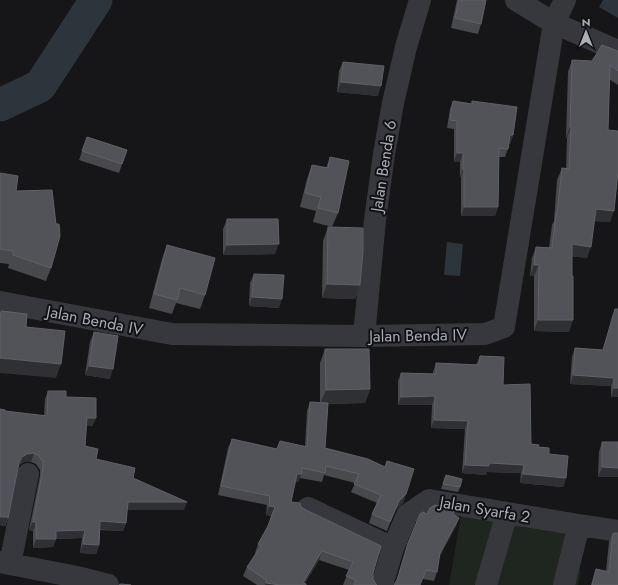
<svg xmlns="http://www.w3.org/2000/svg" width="618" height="585" viewBox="0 0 618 585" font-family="Jost,sans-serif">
	<rect width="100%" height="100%" fill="#161618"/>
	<path fill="#1e261f" d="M 464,498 L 588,519 L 579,571 L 581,571 L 578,585 L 449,585 Z"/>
	<path fill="#2c353c" d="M 603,0 L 618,0 L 618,18 L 599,7 Z
		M 447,242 L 463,244 L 460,276 L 444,275 Z"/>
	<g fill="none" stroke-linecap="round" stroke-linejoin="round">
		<path stroke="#2c353c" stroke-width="33" d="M 0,105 L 40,86 L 96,0"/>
		<path stroke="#37383d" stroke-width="22" d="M 516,0 L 554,23 L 618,51
			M 0,302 L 172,334 L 364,336 L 485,334 L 504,327 L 554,23 L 565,0
			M 364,336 L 375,220 L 384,154 L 393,103 L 406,47 L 420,0
			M 308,508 L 393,548
			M 0,562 L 77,577 L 108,585
			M 10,564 L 28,474
			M 382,585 L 393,548 L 407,515 L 429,500 L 579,525 L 618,531
			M 486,585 L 507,513
			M 564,585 L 579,525"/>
	</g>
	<path fill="#47494d" d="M 457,0 L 486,0 L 481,24 L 478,34 L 451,28 Z
		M 618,51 L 618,85 L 609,79 L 608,130 L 617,182 L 610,222 L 594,221 L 587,258 L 572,256 L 569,332 L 534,331 L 534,276 L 530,276 L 532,258 L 536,247 L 549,248 L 552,225 L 554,221 L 557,180 L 562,168 L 566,169 L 567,138 L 566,138 L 568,72 L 572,60 L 592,61 Z
		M 343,62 L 378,96 L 337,92 L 339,71 Z
		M 453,101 L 471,104 L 472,101 L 513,135 L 510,144 L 509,144 L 508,149 L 505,157 L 499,157 L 498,207 L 495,216 L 461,216 L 461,177 L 460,177 L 460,162 L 454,162 L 454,129 L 447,128 L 450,109 Z
		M 87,137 L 127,150 L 119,173 L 79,160 Z
		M 330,157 L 338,213 L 332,227 L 313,222 L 316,211 L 300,207 L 307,179 L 312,165 L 326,168 Z
		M 0,173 L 16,191 L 51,268 L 46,281 L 8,268 L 9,264 L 0,263 Z
		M 227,219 L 275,254 L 223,255 L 223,229 Z
		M 328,227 L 360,285 L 355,299 L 322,298 L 323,241 Z
		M 167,245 L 205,295 L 200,309 L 176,303 L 172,314 L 149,308 L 162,259 Z
		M 254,274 L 279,308 L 249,306 L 250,283 Z
		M 615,309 L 618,309 L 618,397 L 611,397 L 611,386 L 570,384 L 572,357 L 575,348 L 603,350 L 612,317 Z
		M 94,332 L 110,379 L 85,375 L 90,342 Z
		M 325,349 L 370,389 L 365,403 L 328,404 L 325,448 L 385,467 L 387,461 L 406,494 L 403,503 L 395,510 L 387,531 L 369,523 L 372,514 L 377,503 L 351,492 L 355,483 L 324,475 L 322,482 L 300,478 L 298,482 L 295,482 L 291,502 L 301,507 L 373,573 L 373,579 L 376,584 L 377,585 L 343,585 L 349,570 L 319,560 L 305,583 L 306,585 L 257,585 L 243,576 L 247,567 L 256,553 L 255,553 L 258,544 L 268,527 L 271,516 L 266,515 L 267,505 L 218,495 L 228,448 L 232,439 L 277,449 L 280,441 L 305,446 L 307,411 L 310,402 L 320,403 L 320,363 Z
		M 480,356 L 503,385 L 531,444 L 538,447 L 549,454 L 566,478 L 563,487 L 520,483 L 521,473 L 487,472 L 486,475 L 462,473 L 465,429 L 431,428 L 432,405 L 398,405 L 398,381 L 401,373 L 433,374 L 433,372 L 436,363 L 476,365 Z
		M 48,391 L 66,397 L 96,418 L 92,426 L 86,426 L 85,446 L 96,459 L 133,478 L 184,510 L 127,510 L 126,523 L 123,531 L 100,530 L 99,545 L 96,554 L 80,553 L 82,538 L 56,539 L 53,547 L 33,548 L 33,531 L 29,530 L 40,476 L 40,470 L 36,464 L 31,462 L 24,462 L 19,465 L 18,467 L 8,518 L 5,527 L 5,526 L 0,525 L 0,409 L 5,411 L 44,416 L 45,399 Z
		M 602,442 L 618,442 L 618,477 L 598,477 L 599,452 Z
		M 446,475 L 460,487 L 458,492 L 441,489 Z
		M 427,514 L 453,514 L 459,518 L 456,526 L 439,557 L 437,572 L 434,581 L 423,579 L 396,582 L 408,543 Z
		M 613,533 L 618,585 L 591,585 L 596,569 L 606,571 L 609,542 Z"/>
	<path fill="#2f3033" d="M 341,82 L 381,86 L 378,96 L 337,92 Z
		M 570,127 L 571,127 L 567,138 L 566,138 Z
		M 510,135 L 513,135 L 510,144 L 507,143 Z
		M 457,153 L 463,153 L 460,162 L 454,162 Z
		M 463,169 L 464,169 L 461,177 L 460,177 Z
		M 464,207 L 498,207 L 495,216 L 461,216 Z
		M 596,209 L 614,211 L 610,222 L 592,221 Z
		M 279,244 L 275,254 L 223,255 L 227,245 Z
		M 572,244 L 591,247 L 587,258 L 568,256 Z
		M 534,265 L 539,265 L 534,276 L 530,276 Z
		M 327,284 L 360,285 L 355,299 L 322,298 Z
		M 252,297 L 282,299 L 279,308 L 249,306 Z
		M 538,320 L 573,320 L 569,332 L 534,331 Z
		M 0,358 L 61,364 L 56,378 L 0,373 Z
		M 89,366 L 113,369 L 110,379 L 85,375 Z
		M 573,375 L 614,378 L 611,386 L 570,384 Z
		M 614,388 L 618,388 L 618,397 L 611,397 Z
		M 370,389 L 365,403 L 320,404 L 326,390 Z
		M 435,396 L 432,405 L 398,405 L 401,397 Z
		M 87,418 L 96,418 L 92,426 L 84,426 Z
		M 434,420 L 468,421 L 465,429 L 431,428 Z
		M 34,453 L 31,462 L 24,462 L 19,465 L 16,472 L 19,463 L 22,457 L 27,454 Z
		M 489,463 L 524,465 L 521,473 L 487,472 L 486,475 L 462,473 L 465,465 Z
		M 602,467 L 618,468 L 618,477 L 598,477 Z
		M 297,474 L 302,474 L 298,482 L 294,482 Z
		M 523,474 L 566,478 L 563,487 L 520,483 Z
		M 406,494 L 403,503 L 395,510 L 387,531 L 399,501 Z
		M 128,502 L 187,502 L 184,510 L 125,510 Z
		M 269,506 L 275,507 L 271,516 L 266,515 Z
		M 0,517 L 8,517 L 5,526 L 0,525 Z
		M 459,518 L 456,526 L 437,562 L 440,553 Z
		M 100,521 L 126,523 L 123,531 L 97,529 Z
		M 33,522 L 36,522 L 33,531 L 29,530 Z
		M 85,530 L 82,538 L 56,539 L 53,547 L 33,548 L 36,539 L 56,531 Z
		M 83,544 L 99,545 L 96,554 L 80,553 Z
		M 322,551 L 319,560 L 304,585 L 303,583 Z
		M 266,583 L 280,585 L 265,585 Z"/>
	<path fill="#525359" stroke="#5f6168" d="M 459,0 L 486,0 L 481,24 L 455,18 Z
		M 602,45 L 618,51 L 618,71 L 610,65 L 608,130 L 618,131 L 618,171 L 614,211 L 596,209 L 591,247 L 572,244 L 572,276 L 573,276 L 573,320 L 538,320 L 539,265 L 534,265 L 536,247 L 552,248 L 556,213 L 557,213 L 562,168 L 569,169 L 571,127 L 570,127 L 572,60 L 592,61 Z
		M 343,62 L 384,66 L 381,86 L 341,82 Z
		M 453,101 L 472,104 L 472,101 L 517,107 L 513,135 L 510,135 L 508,149 L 499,148 L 498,207 L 464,207 L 464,169 L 463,169 L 463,153 L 457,153 L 457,121 L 450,120 Z
		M 87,137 L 127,150 L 122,164 L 82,151 Z
		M 330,157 L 349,161 L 338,213 L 318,208 L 321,197 L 305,193 L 312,165 L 328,168 Z
		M 0,173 L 18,176 L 16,191 L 52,190 L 56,224 L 59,224 L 60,236 L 51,268 L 13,255 L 13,251 L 0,249 Z
		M 227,219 L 278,219 L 279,244 L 227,245 Z
		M 328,227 L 363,228 L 363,251 L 360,285 L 327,284 Z
		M 167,245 L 215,258 L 205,295 L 180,288 L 177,300 L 154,294 Z
		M 254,274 L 284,275 L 282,299 L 252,297 Z
		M 615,309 L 618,309 L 618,388 L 614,388 L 614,378 L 573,375 L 575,348 L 603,350 Z
		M 1,311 L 27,314 L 26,327 L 65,331 L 61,364 L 0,358 L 0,320 Z
		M 94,332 L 118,336 L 113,369 L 89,366 Z
		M 325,349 L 369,349 L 370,389 L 326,390 Z
		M 480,356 L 504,357 L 503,385 L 530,384 L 531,444 L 539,445 L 538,447 L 549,448 L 549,454 L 568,456 L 566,478 L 523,474 L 524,465 L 489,463 L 489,466 L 465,465 L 468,421 L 434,420 L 435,396 L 401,397 L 401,373 L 436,374 L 436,363 L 479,365 Z
		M 48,391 L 66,391 L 66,397 L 96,398 L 96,418 L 87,418 L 85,446 L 98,449 L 96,459 L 135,468 L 133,478 L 187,502 L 128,502 L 126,523 L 100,521 L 99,545 L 83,544 L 85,530 L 56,531 L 56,539 L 36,539 L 36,522 L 33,522 L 43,468 L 43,462 L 39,456 L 34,453 L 27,454 L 22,457 L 19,463 L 8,518 L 8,517 L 0,517 L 0,409 L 5,410 L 5,411 L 47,416 Z
		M 310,402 L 328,403 L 325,448 L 368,459 L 385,467 L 387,461 L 414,469 L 406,494 L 399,501 L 390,522 L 372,514 L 381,495 L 354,484 L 359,474 L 326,466 L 325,473 L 302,468 L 302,474 L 297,474 L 291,502 L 300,503 L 301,507 L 306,510 L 381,546 L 373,573 L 373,579 L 376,584 L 377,585 L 354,585 L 356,580 L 346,576 L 353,562 L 322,551 L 303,583 L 306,584 L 306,585 L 280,585 L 266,583 L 266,580 L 247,567 L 261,546 L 258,544 L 268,526 L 275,507 L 269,506 L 270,496 L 221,486 L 232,439 L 277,449 L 280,441 L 307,447 Z
		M 602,442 L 618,442 L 618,468 L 602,467 Z
		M 446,475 L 462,479 L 460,487 L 443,484 Z
		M 435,505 L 438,506 L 438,505 L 455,508 L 453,514 L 459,518 L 440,553 L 437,572 L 426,570 L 420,585 L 394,585 L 397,580 L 408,543 L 420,514 L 423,512 L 427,514 L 430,508 Z
		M 613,533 L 618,533 L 618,585 L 592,585 L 596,569 L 609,572 Z
		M 121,584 L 131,585 L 119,585 Z"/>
	<g text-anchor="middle" stroke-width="4" stroke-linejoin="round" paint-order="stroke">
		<g font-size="16" fill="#a8adb8" stroke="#111113">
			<text transform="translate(383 166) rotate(-81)" y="6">Jalan Benda 6</text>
			<text transform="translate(95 320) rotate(11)" y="6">Jalan Benda IV</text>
			<text transform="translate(418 335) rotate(-1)" y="6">Jalan Benda IV</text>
			<text transform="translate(485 509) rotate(10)" y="6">Jalan Syarfa 2</text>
		</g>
	</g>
	<g transform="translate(586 32)" stroke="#111113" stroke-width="3" paint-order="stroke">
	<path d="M0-3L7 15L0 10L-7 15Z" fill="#a8adb8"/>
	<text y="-6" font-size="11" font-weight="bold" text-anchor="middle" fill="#a8adb8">N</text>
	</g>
</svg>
